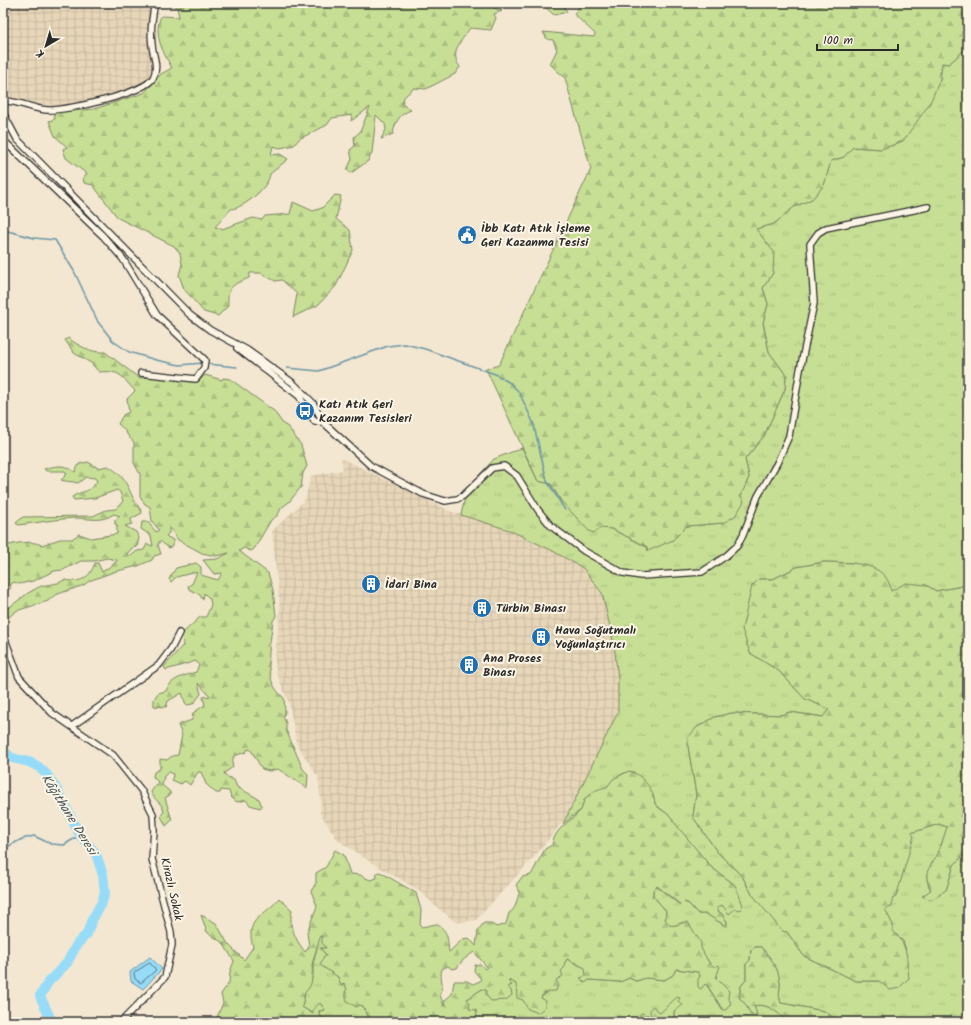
<svg xmlns="http://www.w3.org/2000/svg" width="971" height="1025" viewBox="0 0 971 1025" font-family="Kalam,sans-serif">
	<defs>
		<pattern id="industrial-grid" width="8" height="8" patternUnits="userSpaceOnUse"><rect width="8" height="8" fill="#e8d6b9"/><path d="M0 4h8M4 0v8" fill="none" stroke="#c7b89f"/></pattern>
		<pattern id="grass-tufts" width="24" height="20" patternUnits="userSpaceOnUse"><rect width="24" height="20" fill="#c7df95"/><path d="M3 7l-1-3M5 7V3M7 7l1-3M15 17l-1-3M17 17v-4M19 17l1-3" fill="none" stroke="#abc081"/></pattern>
		<pattern id="forest-firs" width="22" height="20" patternUnits="userSpaceOnUse"><rect width="22" height="20" fill="#c7df95"/><path d="M5 1l3.5 6h-7zM16 11l3.5 6h-7z" fill="#abc081"/></pattern>
	</defs>
	<rect width="100%" height="100%" fill="#f3e7d1"/>
	<filter id="ink" filterUnits="userSpaceOnUse"><feTurbulence type="fractalNoise" baseFrequency=".025" numOctaves="2"/><feDisplacementMap in="SourceGraphic" scale="8" xChannelSelector="R" yChannelSelector="G"/><feConvolveMatrix kernelMatrix="1 2 1 2 8 2 1 2 1" color-interpolation-filters="sRGB"/></filter>
	<g filter="url(#ink)">
		<path fill="url(#industrial-grid)" d="M 3,3 L 158,3 L 155,28 L 157,66 L 150,81 L 116,97 L 55,108 L 3,95 Z
			M 341,458 L 450,511 L 509,530 L 551,550 L 583,568 L 602,593 L 614,644 L 618,679 L 618,712 L 565,819 L 535,856 L 476,920 L 457,923 L 433,904 L 420,891 L 369,861 L 338,840 L 320,813 L 321,802 L 318,777 L 297,745 L 289,703 L 277,675 L 275,661 L 280,608 L 272,531 L 305,500 L 311,476 L 343,470 Z"/>
		<path fill="url(#grass-tufts)" stroke="#798560" d="M 968,50 L 968,124 L 966,132 L 968,139 L 968,585 L 936,591 L 926,585 L 891,591 L 854,563 L 824,562 L 797,567 L 773,579 L 759,579 L 750,653 L 779,671 L 805,699 L 829,708 L 824,717 L 790,712 L 781,715 L 732,713 L 715,717 L 696,728 L 688,746 L 696,794 L 693,817 L 718,853 L 742,876 L 752,894 L 787,932 L 804,956 L 856,981 L 879,981 L 906,950 L 903,941 L 892,930 L 893,925 L 884,909 L 892,899 L 910,833 L 939,824 L 948,827 C 944,835 942,845 938,853 C 930,870 922,872 931,891 L 946,890 L 954,865 L 968,850 L 968,1022 L 853,1022 L 837,1020 L 824,1011 L 781,1003 C 778,995 780,991 780,984 C 779,967 771,959 761,947 L 755,947 L 751,950 L 750,960 L 746,964 L 746,980 L 741,986 L 739,997 L 746,1005 L 751,1015 L 754,1006 C 768,1003 779,1013 788,1022 L 735,1022 L 733,1019 L 728,1018 L 729,1022 L 721,1022 L 719,1020 L 717,1022 L 683,1022 L 680,1019 L 674,1019 L 674,1011 L 660,1013 L 654,1007 L 652,1019 L 647,1014 L 646,1017 L 636,1019 L 637,1022 L 629,1022 L 628,1020 L 624,1021 L 620,1019 L 619,1022 L 615,1020 L 615,1022 L 477,1022 L 469,1009 L 466,999 L 482,989 L 486,990 L 507,987 L 510,980 L 516,984 L 529,1009 L 548,991 L 567,959 L 586,968 L 586,976 L 589,980 L 620,982 L 629,978 L 636,981 L 646,978 L 664,980 L 673,975 L 676,969 L 698,972 L 723,1010 L 728,991 L 716,978 L 714,967 L 708,961 L 683,922 L 675,926 L 669,926 L 665,919 L 666,911 L 653,896 L 653,890 L 656,886 L 680,905 L 684,902 L 689,904 L 698,914 L 706,914 L 726,926 L 727,922 L 723,915 L 718,911 L 717,908 L 722,905 L 735,885 L 711,867 L 672,821 L 672,818 L 655,804 L 654,797 L 634,772 C 621,770 616,780 607,787 C 601,792 591,796 584,800 L 582,809 L 563,824 L 618,712 L 618,679 L 614,644 L 602,593 L 583,568 L 551,550 L 509,530 L 461,515 L 467,489 L 494,459 L 522,448 L 538,481 L 551,484 L 561,501 L 600,527 L 612,529 L 647,547 L 673,540 L 687,526 L 723,523 L 741,496 L 749,477 L 745,459 L 764,436 L 785,389 L 786,375 L 769,352 L 763,322 L 768,304 L 763,288 L 773,273 L 756,229 L 774,224 L 794,207 L 812,199 L 824,185 L 831,161 L 844,157 L 853,147 L 882,149 L 940,79 L 942,63 L 949,64 L 963,51 Z
			M 323,935 L 327,948 L 321,948 L 326,955 L 321,965 L 338,977 L 341,985 L 344,982 C 347,990 354,1003 363,1006 L 369,1018 L 378,1022 L 326,1022 L 325,1019 L 319,1016 L 319,1011 L 325,1010 L 320,1003 L 313,1014 L 302,1007 L 305,992 L 313,976 L 313,964 L 320,936 Z"/>
		<path fill="url(#forest-firs)" stroke="#798560" fill-rule="evenodd" d="M 169,3 L 482,3 L 502,11 L 494,14 L 496,18 L 491,30 L 470,28 C 461,42 449,52 460,67 L 455,74 L 426,89 L 414,88 L 404,97 L 402,104 L 411,110 C 399,114 395,122 393,134 L 381,139 L 386,130 L 385,124 L 376,115 L 372,153 L 368,161 L 351,173 L 347,170 L 352,159 L 350,150 L 355,146 L 354,137 L 360,132 L 370,107 L 351,121 L 352,115 L 332,118 L 327,125 L 299,139 L 294,145 L 280,148 L 273,146 L 271,155 L 280,154 L 288,159 L 270,174 C 269,187 244,208 231,209 L 215,227 L 222,229 L 253,218 L 262,220 L 265,216 L 290,214 L 293,202 L 313,211 L 322,208 L 335,195 L 341,196 L 336,219 L 350,230 L 353,250 L 336,286 L 318,305 L 293,317 L 297,294 L 282,280 L 275,281 L 261,273 L 250,273 L 249,278 C 232,285 227,286 228,306 L 218,316 L 204,312 L 184,289 L 179,275 L 182,264 L 180,253 L 174,246 L 118,218 L 93,185 L 84,183 L 83,177 L 87,174 L 66,158 L 63,149 L 67,147 L 55,136 L 49,121 L 55,119 L 54,113 L 94,109 L 144,93 L 161,74 L 172,68 C 163,52 153,35 161,16 L 179,17 L 177,7 Z
			M 541,3 L 566,3 L 564,7 L 567,12 L 554,15 Z
			M 582,3 L 968,3 L 968,50 L 963,51 L 949,64 L 942,63 L 940,79 L 930,103 L 903,141 L 882,149 L 853,147 L 844,157 L 831,161 L 824,185 L 812,199 L 794,207 L 774,224 L 756,229 L 774,252 L 773,273 L 763,288 L 768,304 L 763,323 L 769,352 L 786,375 L 785,389 L 764,436 L 745,459 L 749,477 L 741,496 L 744,502 L 735,516 L 723,523 L 687,526 L 673,540 L 648,551 L 647,547 L 612,529 L 600,528 L 594,533 L 589,531 L 561,501 L 551,484 L 538,481 L 486,369 L 499,365 L 591,169 L 565,78 L 550,64 L 557,50 L 553,40 L 547,39 L 543,32 L 594,37 L 595,34 L 574,14 Z
			M 68,338 C 79,346 91,353 105,352 L 139,378 L 151,377 L 193,382 L 199,381 L 205,375 L 222,380 L 223,378 L 230,379 L 274,411 L 283,424 L 288,427 L 301,445 L 307,466 L 303,473 L 301,487 L 289,502 L 281,508 L 278,515 L 271,520 L 254,549 L 251,551 L 244,548 L 239,551 L 268,573 L 273,590 L 276,616 L 273,621 C 270,645 261,680 284,698 L 285,712 L 283,717 L 286,723 L 286,730 L 303,769 L 308,774 L 307,788 L 278,769 L 269,771 L 262,769 L 251,750 L 248,749 L 246,752 L 234,756 L 232,762 L 233,767 L 224,773 L 226,776 L 234,780 L 237,787 L 259,799 L 262,806 L 260,808 L 250,805 L 246,800 L 237,802 L 231,797 L 229,791 L 221,790 L 220,793 L 216,793 L 206,784 L 201,772 L 198,772 L 190,785 L 185,781 L 181,784 L 172,780 L 173,774 L 169,772 L 164,776 L 162,785 L 170,792 L 170,795 L 165,798 L 172,820 L 166,826 L 161,816 L 164,811 C 162,803 154,800 151,792 L 158,782 L 153,777 L 154,772 L 160,769 L 160,759 L 167,760 L 172,756 L 178,755 L 182,735 L 178,725 L 192,720 L 193,713 L 205,705 L 203,697 L 210,696 L 198,683 L 201,694 L 193,704 L 186,705 L 182,693 L 168,701 L 166,707 L 154,706 L 154,699 L 158,693 L 166,691 C 171,678 184,676 196,672 L 199,665 L 196,661 L 166,670 L 164,667 L 183,645 L 182,634 L 200,617 L 206,617 L 211,605 L 210,599 L 204,593 L 203,600 L 200,595 L 189,589 L 188,586 L 192,584 L 197,572 L 176,577 L 171,582 L 169,579 L 176,568 L 196,563 L 201,567 L 201,575 L 218,580 L 222,573 L 214,574 L 203,560 L 217,559 L 229,553 L 216,556 L 202,553 L 178,540 L 169,527 L 169,533 L 166,536 L 173,540 L 173,545 L 169,548 L 160,541 L 158,545 L 161,554 L 154,556 L 152,560 L 138,566 L 113,572 L 89,581 L 84,585 L 55,595 L 48,601 L 16,611 L 3,622 L 3,611 C 16,604 24,594 37,588 C 46,583 55,586 64,580 C 81,583 89,579 95,563 L 98,563 L 102,572 L 115,563 L 117,560 L 107,558 L 94,561 L 81,561 L 63,570 L 54,571 L 33,581 L 19,584 L 14,582 L 11,584 L 10,589 L 3,590 L 5,572 L 3,547 L 5,546 C 17,543 30,540 42,545 L 60,539 L 72,539 L 79,534 L 91,538 L 117,534 L 117,526 L 115,524 L 115,520 L 120,516 L 114,514 C 100,523 90,518 75,518 C 56,519 36,523 18,525 L 16,523 L 23,517 L 93,516 L 106,510 L 116,509 L 123,501 L 120,492 L 117,490 L 95,498 L 74,500 L 72,497 C 84,489 87,495 97,481 L 95,478 L 86,477 L 78,483 C 72,481 66,482 61,480 L 67,474 L 65,471 L 46,471 L 44,469 C 58,465 64,464 75,472 L 79,464 L 88,462 L 98,468 L 108,466 C 124,475 127,485 134,500 C 136,505 141,508 142,513 L 131,519 L 132,524 L 125,526 L 136,532 L 139,538 L 137,547 L 132,548 L 127,554 L 131,556 L 137,551 L 144,550 L 147,544 L 153,546 L 151,536 L 141,529 L 142,522 L 148,522 L 156,532 L 159,530 L 152,521 L 150,507 L 145,504 L 140,496 L 140,474 L 134,463 L 134,442 C 127,437 126,429 118,424 L 123,415 L 129,412 L 127,399 L 135,391 C 121,376 121,370 99,372 L 91,363 L 74,353 L 65,340 Z
			M 824,562 C 848,563 887,560 891,591 L 906,583 L 926,585 L 936,591 L 968,585 L 968,850 L 954,865 L 946,890 L 931,900 L 922,896 L 931,890 C 922,871 929,870 938,853 C 942,845 944,835 947,827 L 939,824 L 911,833 L 914,836 L 896,897 L 892,899 L 892,907 L 885,909 L 893,925 L 892,930 C 909,946 906,956 909,978 L 899,988 L 890,990 L 879,981 L 856,981 L 804,956 L 787,932 L 782,931 L 752,894 L 742,876 L 718,853 L 693,817 L 696,794 L 688,746 L 688,738 L 696,728 L 715,717 L 732,713 L 781,715 L 790,712 L 823,717 L 829,709 L 805,699 L 779,671 L 750,653 L 742,629 L 752,586 L 759,579 L 773,579 L 797,567 Z
			M 629,771 C 640,773 651,787 654,798 C 655,800 654,802 655,804 C 660,811 671,813 673,821 L 711,867 L 735,885 L 743,905 L 740,910 L 735,909 L 729,914 L 722,905 L 717,908 L 718,911 L 723,915 L 727,922 L 726,926 L 706,914 L 698,914 L 689,904 L 684,902 L 681,905 L 657,886 L 653,890 L 653,896 L 666,911 L 665,919 L 669,925 C 677,927 681,922 688,922 L 701,943 L 701,948 L 708,961 L 714,967 L 718,965 L 720,966 L 716,978 L 729,991 L 728,997 L 731,1003 L 726,1010 L 723,1010 L 707,985 L 705,984 L 701,989 L 698,987 L 698,979 L 700,976 L 698,972 L 676,969 L 673,975 L 664,980 L 646,978 L 636,981 L 629,978 L 620,982 L 589,980 L 585,983 L 580,978 L 586,976 L 585,968 L 567,959 L 564,964 L 565,967 L 561,971 L 563,976 L 556,980 L 558,984 L 556,991 C 550,991 544,991 541,998 L 546,1001 L 545,1007 L 538,1013 L 528,1009 L 523,1000 L 517,998 L 516,984 L 509,980 L 508,981 L 512,985 L 507,987 L 511,990 L 512,995 L 506,1000 L 491,1001 L 486,995 L 486,990 L 482,989 L 467,999 L 470,1003 L 469,1009 L 476,1010 L 477,1014 L 475,1020 L 477,1022 L 378,1022 L 369,1018 L 363,1006 L 359,1005 L 356,1007 L 347,1001 L 345,992 L 347,989 L 344,983 L 341,986 L 338,977 L 320,965 L 324,956 L 326,955 L 320,948 L 326,948 L 322,943 L 322,936 L 320,936 C 318,945 315,953 313,961 C 311,972 315,985 305,992 L 302,1007 L 313,1014 L 313,1009 L 320,1003 L 325,1010 L 319,1011 L 319,1015 L 325,1019 L 326,1022 L 215,1022 L 223,1003 L 221,994 L 229,983 L 230,972 L 234,961 L 223,943 L 207,932 L 201,915 L 216,923 L 228,944 L 244,960 L 253,947 C 244,916 266,917 279,898 L 292,910 C 288,926 296,940 305,952 L 309,947 L 307,932 L 317,906 L 311,891 L 316,883 L 316,873 L 326,867 L 335,850 L 344,855 L 350,874 L 360,875 L 370,880 L 377,878 L 376,873 L 380,872 L 416,893 L 421,910 L 420,925 L 422,927 L 436,924 C 449,931 447,938 449,952 L 463,939 L 469,938 L 476,946 L 478,930 L 484,923 L 489,923 L 497,927 L 506,924 L 509,913 C 517,909 516,899 520,892 L 516,885 L 522,877 L 531,875 L 545,849 L 552,845 C 555,827 570,823 581,810 C 583,807 582,804 584,801 C 588,793 599,788 607,787 L 613,779 ZM 474,952 L 487,967 L 485,969 L 480,964 L 475,965 L 474,971 L 481,979 L 480,981 L 473,984 L 467,981 L 454,981 L 452,994 L 444,1001 L 444,1006 L 440,995 C 445,982 439,980 442,969 L 448,966 L 452,969 L 457,968 L 463,960 Z
			M 755,947 L 761,947 C 771,959 779,967 780,984 C 780,991 778,995 781,1003 L 824,1011 L 837,1020 L 853,1022 L 788,1022 C 779,1014 768,1002 754,1006 L 757,1014 L 751,1015 L 746,1005 L 739,997 L 741,986 L 746,980 L 746,964 L 750,960 L 751,950 Z
			M 677,997 L 680,998 L 678,1001 L 683,1005 L 674,1011 L 674,1018 L 680,1019 L 683,1022 L 637,1022 L 636,1019 L 641,1019 L 640,1014 L 643,1013 L 646,1017 L 647,1014 L 651,1018 L 650,1010 L 653,1006 L 660,1013 Z"/>
		<path fill="#96dcf8" stroke="#6b95a6" d="M 150,957 L 162,969 L 143,989 L 131,981 L 130,972 Z"/>
		<g fill="none" stroke-linecap="round" stroke-linejoin="round">
			<path stroke="#56727d" stroke-width="1" d="M 150,963 L 156,970 L 141,983 L 135,979 L 134,973 Z"/>
			<path stroke="#6b95a6" stroke-width="1.5" d="M 4,230 L 34,238 L 55,240 L 74,271 L 98,322 L 113,341 L 129,352 L 156,360 L 180,365 L 203,363
				M 207,364 L 237,367
				M 287,368 L 319,371 L 388,346 L 405,344 L 425,349 L 495,374 L 510,383 L 519,392 L 533,422 L 547,481 L 565,510
				M 3,849 L 22,839 L 34,836 L 51,844 L 64,845 L 80,835"/>
			<path stroke="#96dcf8" stroke-width="10" d="M 3,751 L 12,758 L 29,762 L 39,767 L 47,775 L 58,792 L 80,835 L 96,854 L 103,875 L 105,892 L 102,902 L 91,922 L 87,934 L 77,944 L 67,963 L 49,981 L 40,996 L 52,1022"/>
			<defs>
				<path id="street" d="M 5,101 C 19,101 32,109 47,110 C 65,111 144,94 153,78 C 159,67 153,56 152,45 C 150,31 152,17 155,3
					M 3,113 L 17,139 L 190,315 L 210,330 L 247,350 L 293,383 L 313,403 L 323,422 L 371,466 L 423,494 L 445,501 L 457,499 L 463,496 L 492,468 L 504,466 L 517,476 L 538,510 L 551,526 L 584,551 L 623,573 L 641,576 L 702,572 L 726,556 L 737,546 L 743,535 L 758,496 L 777,463 L 789,436 L 800,370 L 814,303 L 810,244 L 818,233 L 826,228 L 928,207
					M 3,140 L 103,236 L 123,259 L 157,315 L 205,360 L 204,368 L 196,379 L 141,373
					M 237,348 L 299,396 L 315,422 L 323,422
					M 3,634 L 19,677 L 52,713 L 113,755 L 141,790 L 153,814 L 154,830 L 152,859 L 171,932 L 172,945 L 165,977 L 121,1022
					M 72,726 L 159,665 L 171,649 L 179,633"/>
			</defs>
			<use href="#street" stroke="#2b2b2b" stroke-width="8"/>
			<use href="#street" stroke="#fcf5e5" stroke-width="5.5"/>
		</g>
	</g>
	<defs>
		<symbol id="civic-disc" viewBox="-11 -11 22 22"><circle r="9.5" fill="#1f6fb2" stroke="#fcf5e5"/><path d="M-.6-6.5H3V-4.5H.6V-3L4-1V1h2V6H-6V1h2V-1L-.6-3ZM-1.2 2.5V6h2.4V2.5Z" fill="#fff"/></symbol>
		<symbol id="bus-disc" viewBox="-11 -11 22 22"><circle r="9.5" fill="#1f6fb2" stroke="#fcf5e5"/><path d="M-5-6H5V4H4V6H2V4H-2V6H-4V4H-5ZM-3.5-4V0h7V-4ZM-3.5 1.2v1.5H-2V1.2ZM2 1.2v1.5H3.5V1.2Z" fill="#fff"/></symbol>
		<symbol id="building-disc" viewBox="-11 -11 22 22"><circle r="9.5" fill="#1f6fb2" stroke="#fcf5e5"/><path d="M-4-6H4V6H1V3H-1V6H-4ZM-2.5-4.3h1.7v1.8h-1.7ZM.8-4.3h1.7v1.8H.8ZM-2.5-1h1.7V.8h-1.7ZM.8-1h1.7V.8H.8Z" fill="#fff"/></symbol>
	</defs>
	<g fill-rule="evenodd">
		<use href="#civic-disc" x="456" y="224" width="22" height="22"/>
		<use href="#bus-disc" x="294" y="400" width="22" height="22"/>
		<use href="#building-disc" x="360" y="573" width="22" height="22"/>
		<use href="#building-disc" x="471" y="597" width="22" height="22"/>
		<use href="#building-disc" x="530" y="626" width="22" height="22"/>
		<use href="#building-disc" x="458" y="654" width="22" height="22"/>
	</g>
	<g text-anchor="middle" stroke-width="4" stroke-linejoin="round" paint-order="stroke">
		<g font-size="12" font-weight="bold" fill="#2b2b2b" stroke="#fcf5e5" text-anchor="start">
			<text x="481" y="232">İbb Katı Atık İşleme<tspan x="481" dy="14">Geri Kazanma Tesisi</tspan></text>
			<text x="319" y="408">Katı Atık Geri<tspan x="319" dy="14">Kazanım Tesisleri</tspan></text>
			<text x="385" y="588">İdari Bina</text>
			<text x="496" y="612">Türbin Binası</text>
			<text x="555" y="634">Hava Soğutmalı<tspan x="555" dy="14">Yoğunlaştırıcı</tspan></text>
			<text x="483" y="662">Ana Proses<tspan x="483" dy="14">Binası</tspan></text>
		</g>
		<g font-size="12" fill="#2b2b2b" stroke="#fcf5e5">
			<text transform="translate(172 889) rotate(77)" y="4">Kirazlı Sokak</text>
		</g>
		<g font-size="13" font-style="italic" fill="#46575e" stroke="#fcf5e5">
			<text transform="translate(70 814) rotate(58)" y="5">Kâğıthane Deresi</text>
		</g>
	</g>
	<rect width="971" height="1025" fill="none" stroke="#fcf5e5" stroke-width="16"/>
	<rect x="8" y="8" width="955" height="1009" fill="none" stroke="#2b2b2b" stroke-width="1.5" filter="url(#ink)"/>
	<g transform="translate(46 46) rotate(218)" stroke="#fcf5e5" stroke-width="3" paint-order="stroke">
	<path d="M0-3L7 15L0 10L-7 15Z" fill="#2b2b2b"/>
	<text y="-6" font-size="11" font-weight="bold" text-anchor="middle" fill="#2b2b2b">K</text>
	</g>
	<path d="M817 44v6h81v-6" fill="none" stroke="#2b2b2b" stroke-width="2"/>
	<text x="823" y="44" font-size="12" fill="#2b2b2b" stroke="#fcf5e5" stroke-width="3" paint-order="stroke">100 m</text>
</svg>
